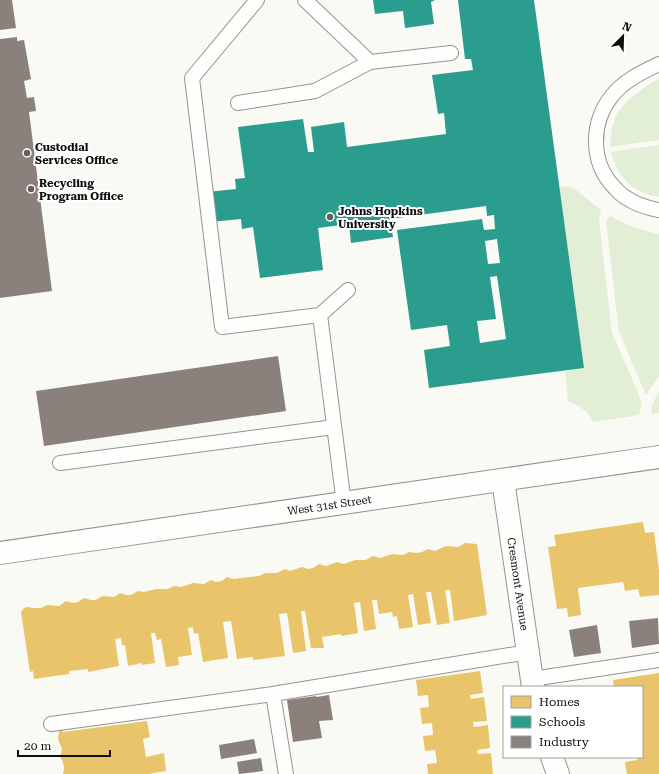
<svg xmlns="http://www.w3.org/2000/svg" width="659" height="774" viewBox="0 0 659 774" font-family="'Roboto Serif',serif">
	<rect width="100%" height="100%" fill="#fafaf4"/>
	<path fill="#e2eed6" d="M 659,79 L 659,140 L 610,147 C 611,121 617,108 637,93 C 644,88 651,82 659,79 Z
		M 659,145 L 659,197 C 632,192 618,178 611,152 Z
		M 568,186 L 576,190 L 601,210 L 599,220 L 612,333 L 637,390 L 642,404 L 639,415 L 593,422 C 589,411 579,406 568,401 L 565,371 L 584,368 L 559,187 Z
		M 610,216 C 626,225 641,230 659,234 L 659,376 L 646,395 L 619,332 L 606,221 Z
		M 659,391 L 659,413 L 651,414 L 652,405 Z"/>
	<path fill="#e9c46a" d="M 643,522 L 645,533 L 654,532 L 659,570 L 659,595 L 640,597 L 638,589 L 625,591 L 623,582 L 578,588 L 581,615 L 568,617 L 567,608 L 557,609 L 548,547 L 556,546 L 554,535 Z
		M 465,543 L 477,544 L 487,615 L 454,621 L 450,590 L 445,590 L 450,623 L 437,625 L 431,592 L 426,592 L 431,623 L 418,625 L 413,594 L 408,595 L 413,627 L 399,629 L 397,616 L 393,617 L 392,612 L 379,614 L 377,600 L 372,600 L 376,629 L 364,631 L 360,602 L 354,603 L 358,633 L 341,636 L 341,634 L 322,637 L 324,648 L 311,648 L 305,611 L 301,611 L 306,651 L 293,653 L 287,613 L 279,614 L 285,656 L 253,660 L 253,657 L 251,657 L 237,659 L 231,621 L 223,622 L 228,658 L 203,662 L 198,633 L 194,634 L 193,627 L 188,628 L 192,655 L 178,657 L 179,665 L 166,667 L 161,639 L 157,640 L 155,633 L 151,633 L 155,663 L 142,665 L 142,663 L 128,666 L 125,645 L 122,645 L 121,638 L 115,639 L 119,666 L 88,672 L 88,669 L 69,671 L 69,674 L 34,679 L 33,671 L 30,672 L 21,612 L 24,608 L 27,607 L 34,608 L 41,608 L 47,605 L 59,606 L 66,601 L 73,603 L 78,602 L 84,598 L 91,600 L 96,600 L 102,596 L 114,597 L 120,593 L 126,595 L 131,595 L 138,591 L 144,592 L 156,589 L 168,589 L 174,586 L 181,587 L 193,583 L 204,584 L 211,580 L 216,582 L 222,581 L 227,577 L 234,579 L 259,576 L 265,573 L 277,573 L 285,569 L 290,571 L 302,567 L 308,569 L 313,568 L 319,564 L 326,566 L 337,562 L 344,564 L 355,560 L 366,560 L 373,556 L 380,558 L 392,554 L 403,555 L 409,552 L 416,553 L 422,552 L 428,549 L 435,551 L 446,546 L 458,547 Z
		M 480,671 L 483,693 L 470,695 L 471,699 L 484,697 L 487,721 L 473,722 L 474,727 L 488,725 L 490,748 L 477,750 L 478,754 L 491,753 L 493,774 L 428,774 L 427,764 L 437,763 L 435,750 L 425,751 L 423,736 L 433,735 L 432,723 L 422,724 L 420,708 L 429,707 L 428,695 L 418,696 L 416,680 Z
		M 659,673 L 659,774 L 627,774 L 625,762 L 637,760 L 637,757 L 642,757 L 642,687 L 614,687 L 613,680 Z
		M 147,721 L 150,737 L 143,739 L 146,757 L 164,753 L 166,771 L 148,774 L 63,774 L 64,768 L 63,762 L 60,757 L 62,749 L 58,739 L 59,730 L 63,730 L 63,732 Z"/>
	<path fill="#2a9d8f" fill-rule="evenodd" d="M 373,0 L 435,0 L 431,2 L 434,24 L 405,28 L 403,11 L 375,14 Z
		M 458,0 L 534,0 L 584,368 L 429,388 L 424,350 L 450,346 L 447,325 L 411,330 L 397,230 L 482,219 L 484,230 L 495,229 L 494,215 L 487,216 L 486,206 L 390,219 L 393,237 L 351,243 L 349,224 L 318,228 L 323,270 L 260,278 L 253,227 L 242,229 L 241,219 L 211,222 L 207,192 L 236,189 L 235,179 L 245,178 L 238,127 L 303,119 L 308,152 L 314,152 L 311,127 L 344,122 L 347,147 L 446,134 L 444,113 L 438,114 L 432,75 L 473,70 L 471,59 L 465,59 ZM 497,239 L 500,263 L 488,264 L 485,241 ZM 497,276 L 506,339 L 480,343 L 477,321 L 496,319 L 490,277 Z"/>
	<path fill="#8a817c" d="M 0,0 L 12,0 L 16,28 L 0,30 Z
		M 17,37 L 17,41 L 24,40 L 31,79 L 24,81 L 27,98 L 34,97 L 36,111 L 29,112 L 52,291 L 0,298 L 0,39 Z
		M 278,356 L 286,411 L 44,446 L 36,391 Z
		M 658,618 L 659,644 L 632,648 L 629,621 Z
		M 597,625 L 601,653 L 574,657 L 569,630 Z
		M 329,695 L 333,720 L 319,721 L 322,738 L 293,742 L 287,700 L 316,696 L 316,697 Z
		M 254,739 L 257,753 L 221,759 L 219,745 Z
		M 261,758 L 263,771 L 239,774 L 237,762 Z"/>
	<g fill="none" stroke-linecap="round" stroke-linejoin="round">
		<defs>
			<path id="service" d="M 257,0 L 192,78 L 222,327 L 320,315 L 344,504
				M 305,0 L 370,62 L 451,53
				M 659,64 C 642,72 623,81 611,97 C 591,123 590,162 614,187 C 617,190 621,195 625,197 C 635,204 647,208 659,210
				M 238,103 L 315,91 L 370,62
				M 320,315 L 348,290
				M 60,463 L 334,427
				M 532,679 L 659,660
				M 273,694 L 286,774
				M 51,724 L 273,694 L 528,652"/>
			<g id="minor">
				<path id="s1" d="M 503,480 L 533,687"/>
				<path id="s2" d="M 0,553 L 659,457"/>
				<path d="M 552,757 L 558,774"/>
			</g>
		</defs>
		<use href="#service" stroke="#949492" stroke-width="16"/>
		<use href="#minor" stroke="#949492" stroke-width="24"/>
		<use href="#service" stroke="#fefefd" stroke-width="14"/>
		<use href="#minor" stroke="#fefefd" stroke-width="22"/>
	</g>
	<g fill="#61615e" stroke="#fff" stroke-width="1.5">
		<circle cx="27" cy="153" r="4"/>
		<circle cx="31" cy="189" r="4"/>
		<circle cx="330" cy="217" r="4"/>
	</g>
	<g text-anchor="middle" stroke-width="4" stroke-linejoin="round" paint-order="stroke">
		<g font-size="11" font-weight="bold" fill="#0e0e0e" stroke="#fff" text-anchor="start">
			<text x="35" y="151">Custodial<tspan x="35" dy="13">Services Office</tspan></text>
			<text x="39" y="187">Recycling<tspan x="39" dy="13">Program Office</tspan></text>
			<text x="338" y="215">Johns Hopkins<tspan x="338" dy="13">University</tspan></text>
		</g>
		<g font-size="11" fill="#0e0e0e" stroke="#fff">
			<text dy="4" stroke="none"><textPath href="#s2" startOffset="333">West 31st Street</textPath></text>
			<text dy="4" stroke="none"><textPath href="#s1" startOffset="105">Cresmont Avenue</textPath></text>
		</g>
	</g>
	<rect x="503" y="686" width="140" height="72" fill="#ffffff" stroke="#9f9f9f"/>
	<rect x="511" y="696" width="20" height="12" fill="#e9c46a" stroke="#9f9f9f"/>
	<text x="539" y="706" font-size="12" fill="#0e0e0e">Homes</text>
	<rect x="511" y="716" width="20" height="12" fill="#2a9d8f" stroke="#9f9f9f"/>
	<text x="539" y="726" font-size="12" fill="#0e0e0e">Schools</text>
	<rect x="511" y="736" width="20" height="12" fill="#8a817c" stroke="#9f9f9f"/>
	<text x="539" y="746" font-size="12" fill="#0e0e0e">Industry</text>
	<g transform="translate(623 36) rotate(23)" stroke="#ffffff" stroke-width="3" paint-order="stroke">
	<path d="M0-3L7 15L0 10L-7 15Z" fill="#0e0e0e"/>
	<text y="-6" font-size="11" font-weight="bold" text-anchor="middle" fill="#0e0e0e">N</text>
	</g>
	<path d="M18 750v6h92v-6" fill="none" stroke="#0e0e0e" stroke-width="2"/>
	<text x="24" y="750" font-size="12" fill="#0e0e0e" stroke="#ffffff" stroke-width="3" paint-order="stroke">20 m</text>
</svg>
